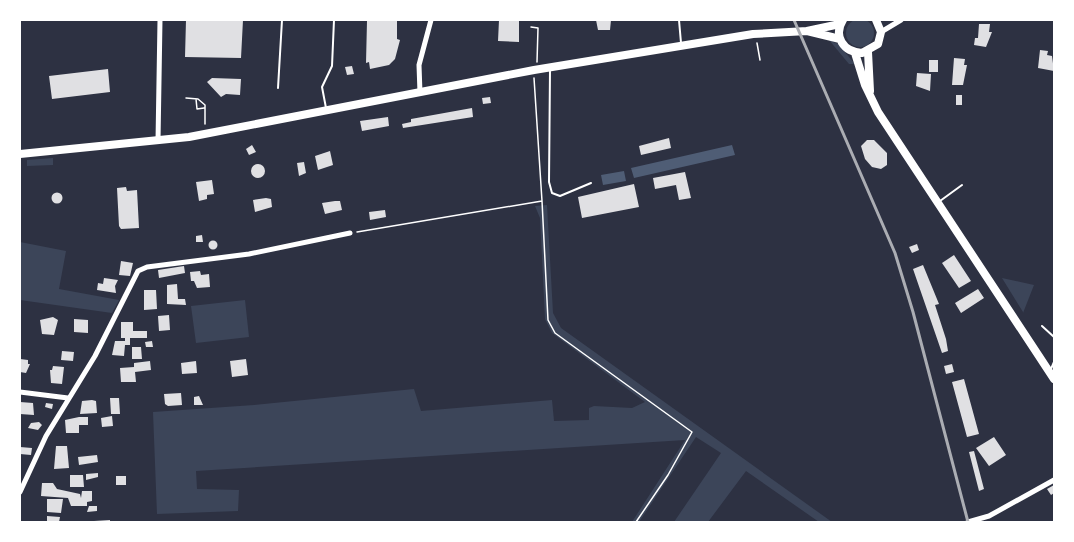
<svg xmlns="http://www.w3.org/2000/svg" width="1074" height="542" viewBox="0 0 1074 542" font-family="Roboto,sans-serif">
	<rect width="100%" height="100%" fill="#2d3142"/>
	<path fill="#3c4559" d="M846 33a14 14 0 1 1 28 0a14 14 0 1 1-28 0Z
		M 829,40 L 838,44 L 855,64 L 849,64 Z
		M 53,158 L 53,165 L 27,166 L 27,160 Z
		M 547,205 L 553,313 L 561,328 L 832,522 L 819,522 L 746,471 L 708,522 L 674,522 L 721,453 L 696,437 L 639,522 L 632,522 L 685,440 L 196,471 L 197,489 L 239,490 L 238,511 L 157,514 L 153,412 L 254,405 L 414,389 L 421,411 L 552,400 L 554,421 L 589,420 L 589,408 L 594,406 L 632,408 L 645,402 L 552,333 L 545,319 L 540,218 L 535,206 Z
		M 20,242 L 66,251 L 59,289 L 119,300 L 112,313 L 20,300 Z
		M 1002,278 L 1034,285 L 1023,313 L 1023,312 Z
		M 245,300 L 249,337 L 196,343 L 191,306 Z"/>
	<path fill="#4f5d75" d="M 732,145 L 735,155 L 634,178 L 631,168 Z
		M 624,171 L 626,181 L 603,185 L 601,175 Z"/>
	<path fill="#e0e0e3" d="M 186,20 L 243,20 L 241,58 L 185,57 Z
		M 499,20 L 519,20 L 519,42 L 498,41 Z
		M 596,20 L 611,20 L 610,30 L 598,30 Z
		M 367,21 L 397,21 L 397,39 L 400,40 L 395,59 L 389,65 L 370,69 L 369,62 L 366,63 Z
		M 979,24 L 990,24 L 989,32 L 992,32 L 986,47 L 974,45 L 975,38 L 978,38 Z
		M 1040,50 L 1048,51 L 1047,55 L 1052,56 L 1054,71 L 1038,68 Z
		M 954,58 L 965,59 L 964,65 L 967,65 L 963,85 L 952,85 Z
		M 929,60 L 938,60 L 938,72 L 929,72 Z
		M 352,66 L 354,74 L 347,75 L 345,67 Z
		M 108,69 L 110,92 L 52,99 L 49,76 Z
		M 917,73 L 931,74 L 930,91 L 916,86 Z
		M 212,78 L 241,79 L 240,95 L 226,94 L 221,97 L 207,82 Z
		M 956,95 L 962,95 L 962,105 L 956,105 Z
		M 490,97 L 491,103 L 483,104 L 482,98 Z
		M 472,108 L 473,117 L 403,128 L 402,124 L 411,122 L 411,119 Z
		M 388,117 L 389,126 L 362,131 L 360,121 Z
		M 669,138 L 671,148 L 641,155 L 639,146 Z
		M 867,140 L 874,140 L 887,153 L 887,165 L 881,169 L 872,167 L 865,159 L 861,146 Z
		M 252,145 L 256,152 L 249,155 L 246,149 Z
		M 330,151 L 333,165 L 318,170 L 315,156 Z
		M 304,162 L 306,173 L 299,176 L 297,163 Z
		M251 171a7 7 0 1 1 14 0a7 7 0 1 1-14 0Z
		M 685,172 L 691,198 L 679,200 L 676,185 L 655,189 L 653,178 Z
		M 212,180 L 214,194 L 207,195 L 207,199 L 199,201 L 196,182 Z
		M 634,184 L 639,207 L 582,218 L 578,197 Z
		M 126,187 L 127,191 L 137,190 L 139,228 L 121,229 L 119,226 L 117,188 Z
		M51.5 198a5.5 5.5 0 1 1 11 0a5.5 5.5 0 1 1-11 0Z
		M 266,198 L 271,199 L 272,207 L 255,212 L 253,200 Z
		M 335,201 L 340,201 L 342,210 L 325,214 L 322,203 Z
		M 385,210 L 386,217 L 370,220 L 369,212 Z
		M 202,235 L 203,242 L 196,242 L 196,236 Z
		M208.5 245a4.5 4.5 0 1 1 9 0a4.5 4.5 0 1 1-9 0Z
		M 917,244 L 919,250 L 912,253 L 909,247 Z
		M 954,255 L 971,281 L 959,288 L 942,263 Z
		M 121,261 L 133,263 L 130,276 L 119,275 Z
		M 923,265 L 939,304 L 935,305 L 946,339 L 948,351 L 942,353 L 913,269 Z
		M 184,266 L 185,273 L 159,278 L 158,270 Z
		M 200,271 L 201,275 L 209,274 L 210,287 L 197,288 L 194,281 L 191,281 L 190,272 Z
		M 104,278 L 118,280 L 115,286 L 116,293 L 97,290 L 98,283 L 103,284 Z
		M 177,284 L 178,299 L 185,299 L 186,305 L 167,304 L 167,285 Z
		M 978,289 L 984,298 L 961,313 L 955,303 Z
		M 144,290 L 156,290 L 157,309 L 144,310 Z
		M 169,315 L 170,330 L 159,331 L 158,316 Z
		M 53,317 L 58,320 L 54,335 L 42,334 L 40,320 Z
		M 74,319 L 88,320 L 88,333 L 74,332 Z
		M 121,322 L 133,322 L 133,331 L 147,331 L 147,338 L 130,338 L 130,345 L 125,345 L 124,356 L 112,355 L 115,341 L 125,341 L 125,338 L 121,338 Z
		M 152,341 L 153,347 L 146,347 L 145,342 Z
		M 132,347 L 141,347 L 142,359 L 132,359 Z
		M 62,351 L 74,352 L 73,361 L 61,360 Z
		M 20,359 L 28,360 L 28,364 L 30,364 L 26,373 L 20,372 Z
		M 246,359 L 248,375 L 232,377 L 230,361 Z
		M 150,361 L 151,370 L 135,372 L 136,382 L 121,382 L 120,368 L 134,367 L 134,363 Z
		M 196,361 L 197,373 L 182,374 L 181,363 Z
		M 952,364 L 954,372 L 946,374 L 944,366 Z
		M 53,366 L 64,367 L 62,384 L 51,383 L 50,370 L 52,370 Z
		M 964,379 L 979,434 L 967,437 L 952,382 Z
		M 181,393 L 182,405 L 168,406 L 165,404 L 164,394 Z
		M 199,396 L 203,405 L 194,405 L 194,397 Z
		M 110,398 L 119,398 L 120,414 L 111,414 Z
		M 92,400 L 96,401 L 97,413 L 80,414 L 82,401 Z
		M 20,402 L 33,403 L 34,415 L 20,414 Z
		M 46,403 L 53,404 L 52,409 L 45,407 Z
		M 112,416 L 113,426 L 102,427 L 101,418 Z
		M 79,417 L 88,417 L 88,425 L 79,425 L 79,433 L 66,433 L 65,420 Z
		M 39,422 L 42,425 L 38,430 L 28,428 L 31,423 Z
		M 994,437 L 1006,455 L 989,466 L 976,448 Z
		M 56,446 L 67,446 L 69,468 L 54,469 Z
		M 20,447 L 32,448 L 31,455 L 20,454 Z
		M 974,451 L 984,489 L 979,491 L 969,452 Z
		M 97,455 L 98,462 L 79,465 L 78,457 Z
		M 98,473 L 98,477 L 86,480 L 86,474 Z
		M 70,475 L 83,475 L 84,487 L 70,487 Z
		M 116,476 L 126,476 L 126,485 L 116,485 Z
		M 42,483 L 53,483 L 57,489 L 80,494 L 81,498 L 82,491 L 92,491 L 92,501 L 87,502 L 87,506 L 71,506 L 68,498 L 41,496 Z
		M 1054,485 L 1054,493 L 1051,495 L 1047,489 Z
		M 47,499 L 63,499 L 61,513 L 47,512 Z
		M 89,506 L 97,506 L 97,511 L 87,512 Z
		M 47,516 L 60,517 L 59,522 L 47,522 Z
		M 110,520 L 110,522 L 94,522 L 94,521 Z"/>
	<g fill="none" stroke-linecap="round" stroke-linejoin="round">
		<path stroke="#fff" stroke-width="1.5" d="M 531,27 L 538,28 L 537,62
			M 757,43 L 760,60
			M 186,98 L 198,99 L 205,105 L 205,124
			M 196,99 L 197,109 L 204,108
			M 542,201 L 548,320 L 555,333 L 692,432 L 668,475 L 636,522
			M 357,232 L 542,201 L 534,78"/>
		<path stroke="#fff" stroke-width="2" d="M 679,20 L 681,43
			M 550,70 L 549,182 L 552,193 L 560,196 L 591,183
			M 278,88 L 282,20
			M 326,108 L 322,87 L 332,66 L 334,20
			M 940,201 L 962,185
			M 1042,326 L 1054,337
			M 1051,369 L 1054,362"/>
		<path stroke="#fff" stroke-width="5" d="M 881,32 L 901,20
			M 420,93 L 419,65 L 431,20
			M 158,141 L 160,20
			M 20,392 L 68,398
			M 20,492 L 46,436 L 95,356 L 138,271 L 147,267 L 249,254 L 350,233
			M 968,522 L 989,516 L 1054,480"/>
		<path stroke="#fff" stroke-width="8" d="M 843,20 C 833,36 843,52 862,53 L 878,44 L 881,32 L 876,20
			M 807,31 L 840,24
			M 868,52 L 870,91
			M 855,53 L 865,85 L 878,112 L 1054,379
			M 20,154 L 189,137 L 534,70 L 753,34 L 807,31 L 840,39"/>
		<path stroke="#abadb3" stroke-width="3" d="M 794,20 L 895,253 L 913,312 L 968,522"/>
	</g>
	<rect width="1074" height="542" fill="none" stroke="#ffffff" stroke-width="42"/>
</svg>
